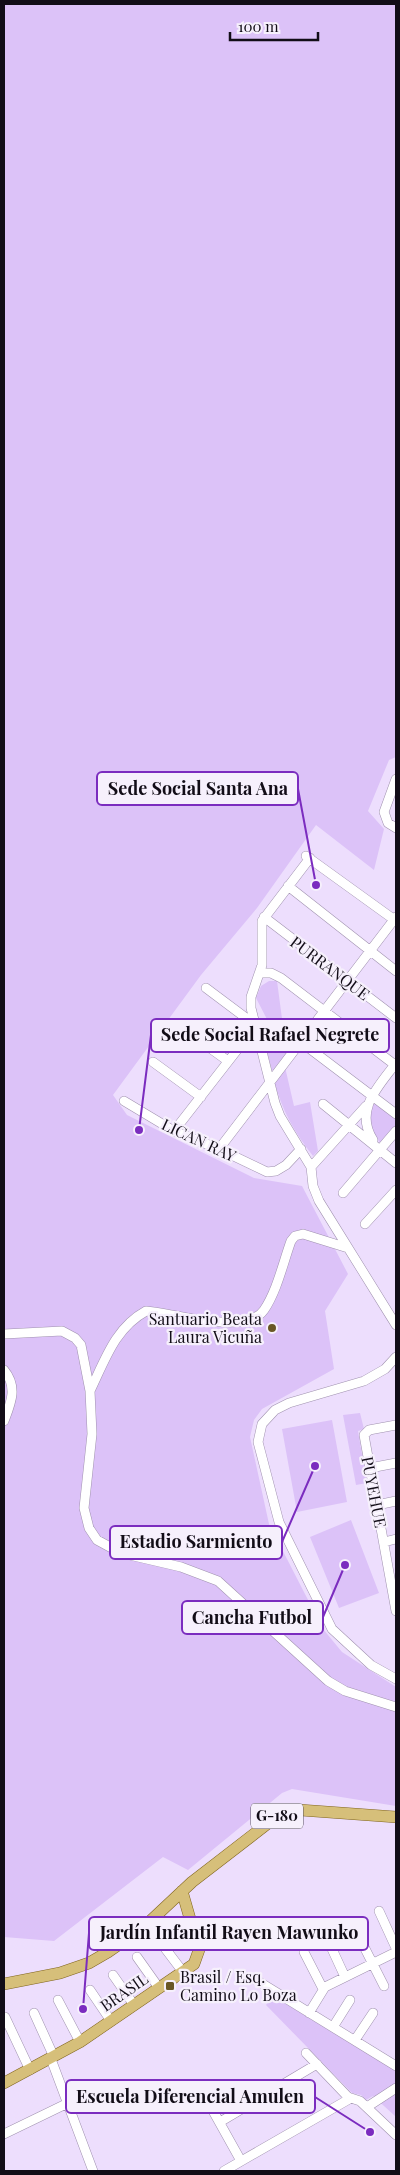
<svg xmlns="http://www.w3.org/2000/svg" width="400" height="2175" viewBox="0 0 400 2175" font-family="'Playfair Display',serif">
	<rect width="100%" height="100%" fill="#eddefd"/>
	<path fill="#dcc2f8" d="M 4,4 L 396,4 L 396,757 L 389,760 L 368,811 L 384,829 L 374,870 L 316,825 L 257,908 L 201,975 L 113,1095 L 127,1115 L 254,1178 L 302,1186 L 348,1274 L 325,1311 L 334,1369 L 262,1409 L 254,1420 L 250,1437 L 269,1524 L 323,1629 L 342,1652 L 396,1687 L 396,1806 L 292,1789 L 282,1793 L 188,1870 L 163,1857 L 54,1941 L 4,1937 Z
		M 269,981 L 277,981 L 283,1026 L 277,1028 L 270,1025 L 256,998 L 261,986 Z
		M 266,1030 L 290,1037 L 295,1042 L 275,1071 L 272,1070 L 263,1037 Z
		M 285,1067 L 294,1106 L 310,1102 L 318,1151 L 313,1156 C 294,1132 282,1110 274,1081 Z
		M 373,1101 L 396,1117 L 396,1127 L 382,1146 L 368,1125 Z
		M 360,1413 L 364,1429 L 358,1431 L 367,1483 L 356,1485 L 343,1415 Z
		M 332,1420 L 347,1502 L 297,1512 L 282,1429 Z
		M 351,1520 L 379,1593 L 339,1608 L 310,1537 Z
		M 273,1996 L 396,2071 L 395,2116 L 373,2096 L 366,2100 L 361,2095 L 352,2093 L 266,2005 Z"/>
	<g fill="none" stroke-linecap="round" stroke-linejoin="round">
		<defs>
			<path id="minor" d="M 396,779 L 384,812 L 388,823 L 396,828
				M 306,856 L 396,921
				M 310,858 L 262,921 L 262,965 L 251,997 L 251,1008 L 275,1103 L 280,1116 L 311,1167 L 313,1186 L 319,1201 L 396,1325
				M 288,886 L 396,971
				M 264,917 L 396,1018
				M 260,973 L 271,973 L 281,978 L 395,1065
				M 206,988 L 254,1024 L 293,1036 L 396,1114
				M 178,1025 L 228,1061
				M 153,1062 L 201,1097
				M 124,1101 L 174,1131 L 219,1149 L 267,1172 L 276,1171 L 286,1165 L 301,1149
				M 323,1104 L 396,1163
				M 174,1131 L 255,1027
				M 373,1140 C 354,1110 378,1087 396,1063
				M 219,1149 L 396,917
				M 311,1167 L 366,1106
				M 343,1193 L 396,1131
				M 365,1224 L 396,1190
				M 4,1334 L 62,1331 L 75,1338 L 81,1345 L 90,1391 L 92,1434 L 84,1508 L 89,1528 L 97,1540 L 121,1553 L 181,1567 L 218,1581 L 328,1681 L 345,1691 L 396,1707
				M 396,1357 L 385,1369 L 364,1381 L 289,1403 L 275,1410 L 262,1424 L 258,1442 L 279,1522 L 332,1629 L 371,1665 L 396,1679
				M 4,1370 C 18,1387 11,1403 4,1421
				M 90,1391 C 105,1360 115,1328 146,1311 C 173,1313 246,1336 264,1310 C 277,1291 283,1263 291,1241 L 295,1236 L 303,1234 L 348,1248
				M 396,1425 L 369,1430 L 364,1435 L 396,1611
				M 370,1468 L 396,1463
				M 377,1505 L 396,1501
				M 384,1542 L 396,1539
				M 379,1911 L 396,1948
				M 352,1923 L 384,1986
				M 326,1936 L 345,1977
				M 158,1939 L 183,1972
				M 304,1952 L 323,1989
				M 137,1957 L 159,1988
				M 113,1975 L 134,2005
				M 253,1978 L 396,2066
				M 90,1990 L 111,2021
				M 58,2000 L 80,2042
				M 34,2013 L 54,2057
				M 309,2013 L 325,1987 L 396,1952
				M 5,2017 L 30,2070
				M 333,2027 L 350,2000
				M 355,2040 L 373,2013
				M 306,2053 L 349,2098
				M 51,2059 L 93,2171
				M 198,2084 L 241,2161
				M 367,2107 L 396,2088
				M 220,2122 L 317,2064
				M 4,2134 L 68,2103
				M 224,2171 L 351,2098 L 360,2101 L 396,2135"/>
			<path id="major" d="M 4,1984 L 60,1973 L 89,1963 L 108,1952 L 144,1927 L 192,1882 L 280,1814 L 300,1810 L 396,1817
				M 4,2083 L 80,2042 L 194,1964 L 199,1950 L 182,1891"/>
		</defs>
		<use href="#minor" stroke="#a092af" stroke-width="10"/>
		<use href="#major" stroke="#80651e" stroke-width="12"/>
		<use href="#minor" stroke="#fff" stroke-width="9"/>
		<use href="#major" stroke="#d6bf7a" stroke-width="11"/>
	</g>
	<g fill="#695725" stroke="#f6f0fc" stroke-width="2">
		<circle cx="272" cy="1328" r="5"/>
		<rect x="165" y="1981" width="10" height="10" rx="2.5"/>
	</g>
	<g text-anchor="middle" stroke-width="4.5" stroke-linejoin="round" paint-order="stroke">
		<rect fill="#f6f0fc" stroke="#56515c" stroke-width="1" x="251" y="1803.5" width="52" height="25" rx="4"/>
		<g font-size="15" font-weight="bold" fill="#120d17">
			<text x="277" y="1821">G-180</text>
		</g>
		<g font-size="16" fill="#120d17" stroke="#f6f0fc">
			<text transform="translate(330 968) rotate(37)" y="6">PURRANQUE</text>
			<text transform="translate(199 1140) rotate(25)" y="6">LICAN RAY</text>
			<text transform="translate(374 1492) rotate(79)" y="6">PUYEHUE</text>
			<text transform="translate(124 1992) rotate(-35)" y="6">BRASIL</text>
		</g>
		<g font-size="16" fill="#120d17" stroke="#f6f0fc" text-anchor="end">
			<text x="262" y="1325">Santuario Beata<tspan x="262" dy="18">Laura Vicuña</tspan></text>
			<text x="180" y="1983" text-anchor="start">Brasil / Esq.<tspan x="180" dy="18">Camino Lo Boza</tspan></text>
		</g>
	</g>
	<path fill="none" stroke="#7b2cbf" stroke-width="2" d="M316 885L298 789M139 1130L151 1035M315 1466L282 1542M345 1565L323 1617M83 2009L89 1933M370 2132L315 2097"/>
	<g fill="#7b2cbf" stroke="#f6f0fc" stroke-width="2">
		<circle cx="316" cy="885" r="5"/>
		<circle cx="139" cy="1130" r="5"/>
		<circle cx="315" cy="1466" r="5"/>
		<circle cx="345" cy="1565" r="5"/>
		<circle cx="83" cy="2009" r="5"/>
		<circle cx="370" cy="2132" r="5"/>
	</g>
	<g fill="#f6f0fc" stroke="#7b2cbf" stroke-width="2">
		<rect x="97" y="772" width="201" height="33" rx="5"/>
		<rect x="151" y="1019" width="238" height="33" rx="5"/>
		<rect x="110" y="1526" width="172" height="33" rx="5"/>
		<rect x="182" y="1601" width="141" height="33" rx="5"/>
		<rect x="89" y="1917" width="279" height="33" rx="5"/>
		<rect x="66" y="2080" width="249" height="33" rx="5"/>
	</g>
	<g font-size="18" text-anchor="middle" font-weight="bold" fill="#120d17">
		<text x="198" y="795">Sede Social Santa Ana</text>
		<text x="270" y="1041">Sede Social Rafael Negrete</text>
		<text x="196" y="1548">Estadio Sarmiento</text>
		<text x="252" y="1624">Cancha Futbol</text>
		<text x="229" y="1939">Jardín Infantil Rayen Mawunko</text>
		<text x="190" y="2103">Escuela Diferencial Amulen</text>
	</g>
	<rect width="400" height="2175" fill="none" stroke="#120d17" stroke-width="10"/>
	<path d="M230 32v8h88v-8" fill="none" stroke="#120d17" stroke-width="2.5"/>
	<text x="238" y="32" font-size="15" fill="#120d17" stroke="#f6f0fc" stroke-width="4" paint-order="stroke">100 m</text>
</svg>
